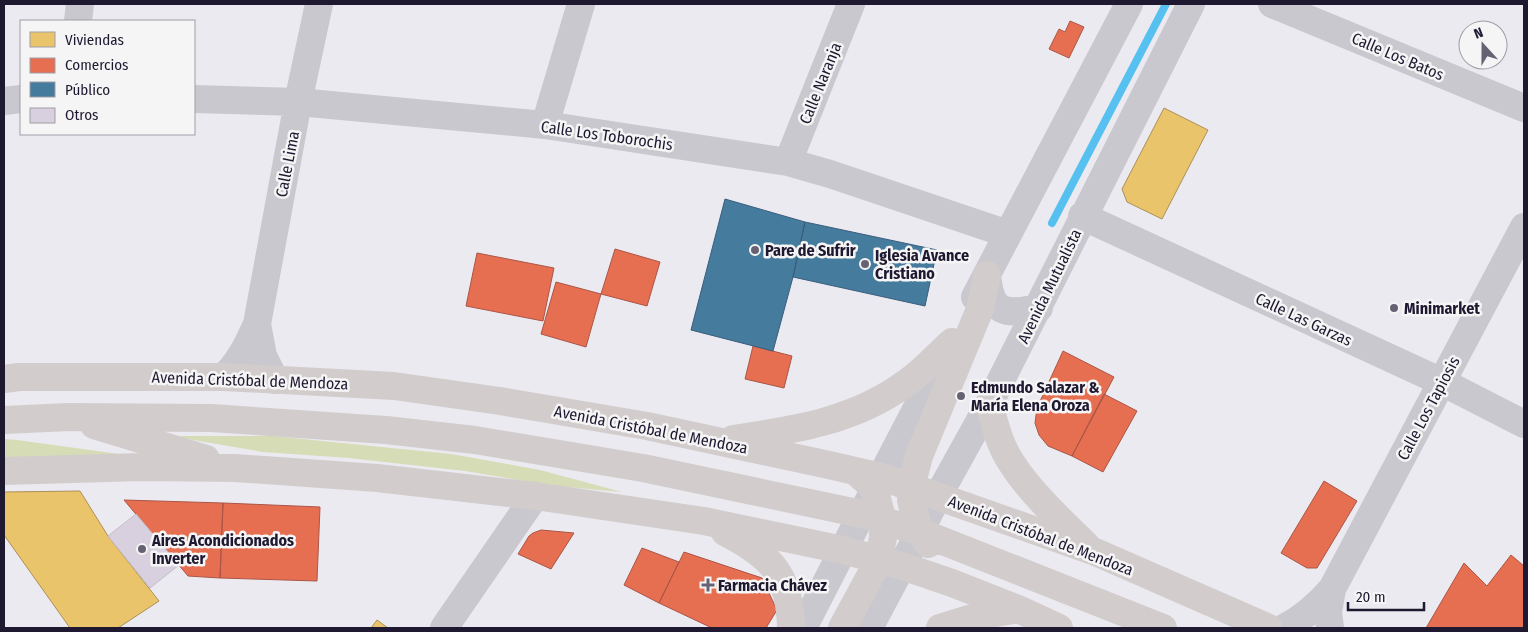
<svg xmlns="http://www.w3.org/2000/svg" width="1528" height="632" viewBox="0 0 1528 632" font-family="'Fira Sans Condensed',sans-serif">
	<rect width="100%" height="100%" fill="#ebeaf0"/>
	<path fill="#d6dcb6" d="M 170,436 L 273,436 L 451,454 L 540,470 L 622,492 L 555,486 L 465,471 L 349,458 L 263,452 Z
		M 4,439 L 17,440 L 141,457 L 4,461 Z"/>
	<path fill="#e9c46a" stroke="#ac9059" d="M 1164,108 L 1208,130 L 1162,219 L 1127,202 L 1122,189 Z
		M 80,491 L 108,536 L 159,601 L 118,628 L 70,628 L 4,535 L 4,492 Z
		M 377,620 L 388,628 L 371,628 Z"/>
	<path fill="#e76f51" stroke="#ab5547" d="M 1070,21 L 1084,27 L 1069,58 L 1049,49 L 1059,29 L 1065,32 Z
		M 615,249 L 660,262 L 647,306 L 601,294 Z
		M 477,253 L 554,268 L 543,321 L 466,306 Z
		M 556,282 L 601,294 L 586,347 L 541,334 Z
		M 753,346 L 792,356 L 784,388 L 745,379 Z
		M 1063,351 L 1114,377 L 1072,456 L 1048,446 L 1039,435 L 1035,423 L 1037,408 Z
		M 1104,394 L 1137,411 L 1103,472 L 1072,456 Z
		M 1324,481 L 1357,501 L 1317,568 L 1307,568 L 1281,553 Z
		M 124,500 L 223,503 L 220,578 L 188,576 Z
		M 223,503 L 320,507 L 317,581 L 220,578 Z
		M 541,530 L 574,533 L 551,569 L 518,554 L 529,536 L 533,533 Z
		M 642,548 L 679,562 L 659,603 L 624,585 Z
		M 684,552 L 762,578 L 777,610 L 766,628 L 712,628 L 659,603 Z
		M 1511,555 L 1524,566 L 1524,628 L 1426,628 L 1464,563 L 1487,586 Z"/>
	<path fill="#457b9d" stroke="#3a5d7d" d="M 725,199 L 805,222 L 793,277 L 773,351 L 691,330 Z
		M 805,222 L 937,250 L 925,306 L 793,277 Z"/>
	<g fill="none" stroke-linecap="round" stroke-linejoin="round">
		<path stroke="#56c1f1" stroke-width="8" d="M 1052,223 L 1166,4"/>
	</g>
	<path fill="#d8d0de" stroke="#c6bdcb" d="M 136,514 L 179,565 L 150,588 L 108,536 Z"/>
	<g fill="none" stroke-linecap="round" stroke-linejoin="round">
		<path stroke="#c9c8ce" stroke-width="28" d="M 1272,4 L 1524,108
			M 78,21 L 80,4
			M 194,99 L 298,102 L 545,125 L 788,162 L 830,174 L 1008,234
			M 4,101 L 21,99
			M 545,125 L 581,4
			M 788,162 L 851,4
			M 1082,216 L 1442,382 L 1524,424
			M 257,324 L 263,356 L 275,380
			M 224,377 C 240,361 248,344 257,324 L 298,102 L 319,4
			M 444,628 L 535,496
			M 803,628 L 843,550
			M 869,628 L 902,566
			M 1284,628 C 1304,618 1318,605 1332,589 L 1524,227
			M 1330,628 L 1328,612 L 1332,589"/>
		<path stroke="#c9c8ce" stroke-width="28" d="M 987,275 C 991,314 1004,315 1039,308
			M 975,297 L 1129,4
			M 843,550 L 948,348
			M 902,566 L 938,496 L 989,404 L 1191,4"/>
		<path stroke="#d2cccc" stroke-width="28" d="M 4,379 L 19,377 L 224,377 L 394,386 L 500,401 L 647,426 L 829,465 L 881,477 L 911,487 L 1093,551 L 1269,628
			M 989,404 C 995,424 999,444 1011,462 C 1028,490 1062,522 1086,545
			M 4,420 L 69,417 L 211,418 L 386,430 L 475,440 L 643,468 L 862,514 L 920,532 L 1163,628
			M 94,425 L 206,459
			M 733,439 C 794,430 855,421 906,383 C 923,372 937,355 952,342
			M 4,471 L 141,467 L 235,468 L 377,478 L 535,496 L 704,521 L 843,550 L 902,566 L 952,583 L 1018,609 L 1059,628
			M 725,532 C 771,556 790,574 791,628
			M 928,544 L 920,532 L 915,516 L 911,500 L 911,487 L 919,456 L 980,309 L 987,275
			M 842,628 L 879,560 L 883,537 L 883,521 L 874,488 L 855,471
			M 940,628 L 979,616 L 1018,609"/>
	</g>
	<g fill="#666274" stroke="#f5f5f5" stroke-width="2">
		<circle cx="755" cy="250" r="5"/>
		<circle cx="865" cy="264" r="5"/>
		<circle cx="1394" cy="308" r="5"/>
		<circle cx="961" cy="396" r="5"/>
		<circle cx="142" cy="549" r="5"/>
		<path d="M705.5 577.5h5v5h5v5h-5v5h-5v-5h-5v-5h5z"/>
	</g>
	<g text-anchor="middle" stroke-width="5" stroke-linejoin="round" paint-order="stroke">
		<g font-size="16" fill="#1f1831" stroke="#f5f5f5">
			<text transform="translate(1398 56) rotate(23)" y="6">Calle Los Batos</text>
			<text transform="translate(820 83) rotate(-68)" y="6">Calle Naranja</text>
			<text transform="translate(607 135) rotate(8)" y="6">Calle Los Toborochis</text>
			<text transform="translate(287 164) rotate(-79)" y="6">Calle Lima</text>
			<text transform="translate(1049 286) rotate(-64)" y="6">Avenida Mutualista</text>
			<text transform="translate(1304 319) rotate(25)" y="6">Calle Las Garzas</text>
			<text transform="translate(250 380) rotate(2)" y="6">Avenida Cristóbal de Mendoza</text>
			<text transform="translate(1428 408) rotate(-62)" y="6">Calle Los Tapiosis</text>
			<text transform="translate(651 429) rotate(11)" y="6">Avenida Cristóbal de Mendoza</text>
			<text transform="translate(1041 535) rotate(21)" y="6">Avenida Cristóbal de Mendoza</text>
		</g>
		<g font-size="16" font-weight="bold" fill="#1f1831" stroke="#f5f5f5" text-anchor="start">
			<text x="765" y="256">Pare de Sufrir</text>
			<text x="875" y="261">Iglesia Avance<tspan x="875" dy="18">Cristiano</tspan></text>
			<text x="1404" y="314">Minimarket</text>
			<text x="971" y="393">Edmundo Salazar &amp;<tspan x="971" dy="18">María Elena Oroza</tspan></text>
			<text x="152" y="546">Aires Acondicionados<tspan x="152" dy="18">Inverter</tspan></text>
			<text x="718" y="591">Farmacia Chávez</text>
		</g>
	</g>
	<rect width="1528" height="632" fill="none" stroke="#1f1831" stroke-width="10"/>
	<rect x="20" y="20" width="175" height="115" fill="#f5f5f5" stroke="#9f9da7"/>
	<rect x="30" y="32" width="25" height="15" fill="#e9c46a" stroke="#9f9da7"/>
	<text x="65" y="45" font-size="15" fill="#1f1831">Viviendas</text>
	<rect x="30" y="58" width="25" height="15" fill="#e76f51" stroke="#9f9da7"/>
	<text x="65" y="70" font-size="15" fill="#1f1831">Comercios</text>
	<rect x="30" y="82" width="25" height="15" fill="#457b9d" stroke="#9f9da7"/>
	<text x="65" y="95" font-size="15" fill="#1f1831">Público</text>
	<rect x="30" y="108" width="25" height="15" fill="#d8d0de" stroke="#9f9da7"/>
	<text x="65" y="120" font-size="15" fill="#1f1831">Otros</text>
	<g transform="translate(1483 45) rotate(339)"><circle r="24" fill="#f5f5f5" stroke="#9f9da7"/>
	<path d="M0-4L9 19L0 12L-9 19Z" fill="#666274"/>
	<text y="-8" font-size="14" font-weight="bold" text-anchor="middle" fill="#1f1831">N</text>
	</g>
	<path d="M1348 602v8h76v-8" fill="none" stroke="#1f1831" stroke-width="2.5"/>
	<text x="1356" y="602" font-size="15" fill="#1f1831" stroke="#f5f5f5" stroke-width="4" paint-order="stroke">20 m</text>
</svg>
